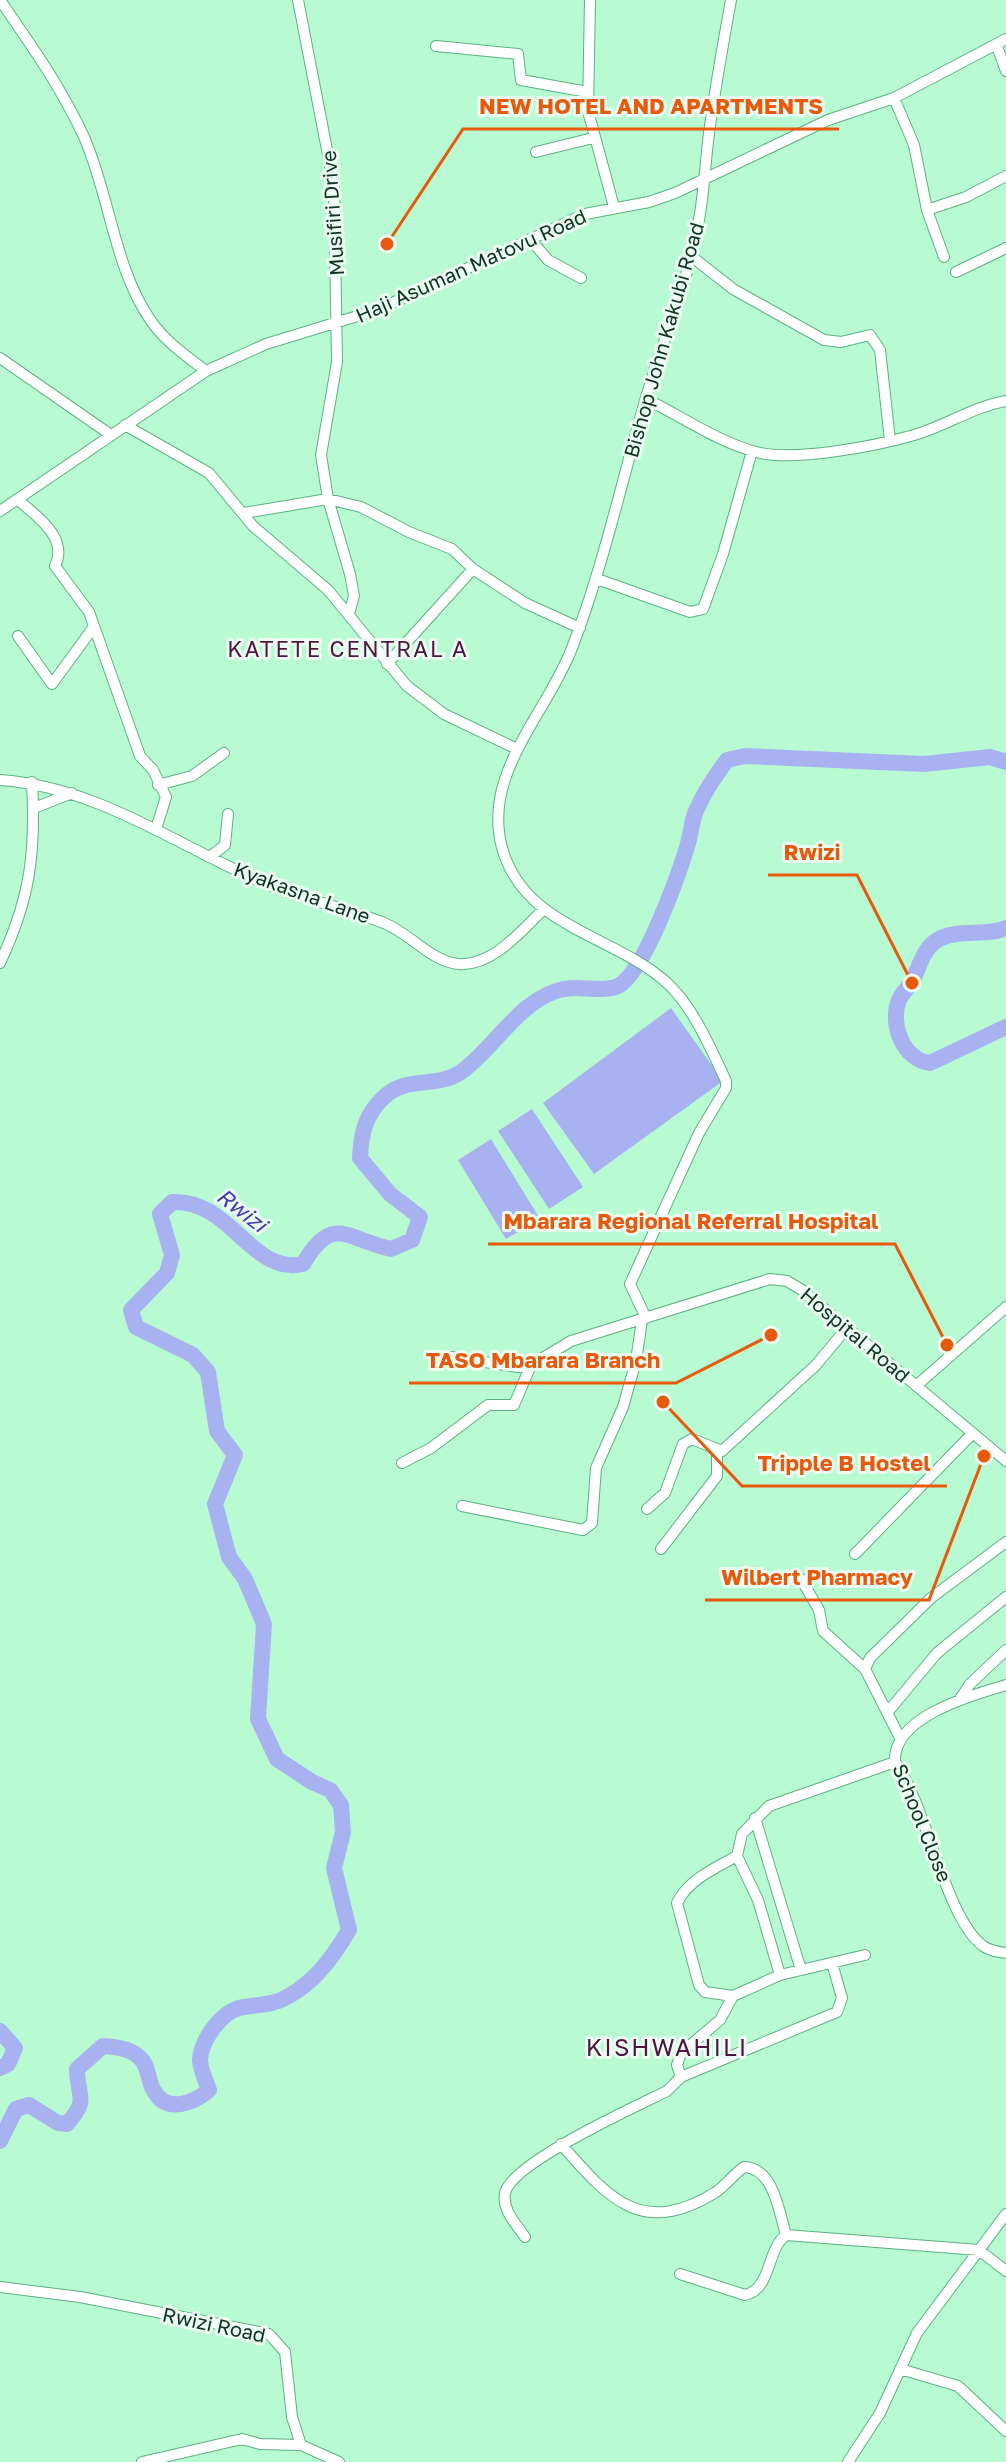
<svg xmlns="http://www.w3.org/2000/svg" width="1006" height="2462" viewBox="0 0 1006 2462" font-family="'Golos Text',sans-serif">
	<rect width="100%" height="100%" fill="#b8fbd3"/>
	<path fill="#a9b2f1" d="M 671,1008 L 723,1081 L 594,1174 L 543,1103 Z
		M 532,1109 L 583,1187 L 549,1209 L 498,1131 Z
		M 491,1139 L 540,1219 L 506,1239 L 458,1160 Z"/>
	<g fill="none" stroke-linecap="round" stroke-linejoin="round">
		<path stroke="#a9b2f1" stroke-width="16" d="M 1006,928 C 986,937 961,928 939,939 C 923,948 920,965 913,980 C 909,987 902,993 899,1000 C 889,1025 904,1060 930,1063 L 1006,1027
			M 0,2031 L 15,2048 L 8,2064 L 0,2068
			M 0,2141 L 16,2109 L 29,2105 L 58,2123 L 67,2124 C 90,2098 77,2098 77,2069 L 103,2046 C 115,2047 129,2048 139,2057 C 150,2066 147,2081 154,2091 C 167,2114 194,2103 209,2090 C 206,2081 200,2069 200,2060 C 201,2040 221,2013 239,2008 C 256,2004 272,2006 287,1997 C 315,1982 333,1957 349,1930 L 334,1868 L 343,1832 L 341,1805 L 330,1790 L 312,1782 L 277,1759 L 258,1719 L 264,1624 L 245,1579 L 229,1557 L 215,1504 L 235,1455 L 217,1431 L 208,1372 L 193,1355 L 136,1327 L 131,1310 L 167,1273 L 172,1255 L 160,1214 L 172,1202 C 231,1199 252,1276 303,1264 C 333,1213 346,1239 391,1249 L 412,1240 L 420,1217 L 390,1194 L 360,1158 C 361,1134 365,1115 383,1098 C 405,1075 437,1089 461,1072 C 494,1049 521,997 564,989 C 580,985 603,993 618,986 C 644,973 678,876 687,847 C 691,835 691,822 696,811 C 704,792 715,776 727,760 L 745,756 L 924,764 L 990,757 L 1006,762"/>
		<defs>
			<path id="minor" d="M 0,0 C 31,45 61,87 84,137 C 110,196 114,268 151,321 C 165,341 186,356 206,371
				M 298,0 L 334,186 L 337,362 L 321,455 L 328,499 L 350,574 L 354,596 L 349,614
				M 590,0 L 588,111 L 614,207
				M 436,46 L 518,54 L 521,80 L 588,92
				M 997,46 L 1006,71
				M 894,98 L 914,145 L 927,210 L 944,257
				M 536,152 L 593,138
				M 927,210 L 966,197 L 1006,176
				M 530,239 L 548,260 L 581,278
				M 691,256 L 733,289 L 824,340 L 841,342 L 870,335 L 880,350 L 890,440
				M 956,272 L 1006,248
				M 0,358 L 111,435
				M 646,399 C 681,416 718,442 756,452 C 794,462 876,446 914,435 C 946,426 972,407 1006,401
				M 125,425 L 209,473 L 253,526 L 328,590 L 407,686 L 444,714 L 517,749
				M 17,499 C 36,516 69,537 55,566 L 89,612 L 140,756 L 153,770 L 166,797 L 156,829
				M 0,511 L 206,371 L 266,344 L 377,310 L 585,214 L 649,202 L 675,193 L 828,120 L 894,98 L 1006,39
				M 244,513 L 328,499 L 361,507 L 409,532 L 452,549 L 473,569
				M 597,579 L 690,612 L 703,609 L 723,554 L 752,451
				M 18,636 L 52,684 L 93,628
				M 387,664 L 473,569 L 525,603 L 580,628
				M 0,780 C 98,787 176,845 264,883 C 303,899 345,908 384,923 C 410,933 430,961 458,964 C 492,967 521,931 543,910
				M 158,785 L 192,776 L 224,753
				M 34,808 L 72,793
				M 211,856 L 225,845 L 228,814
				M 0,963 C 30,899 36,854 32,782
				M 646,1318 L 630,1284 L 699,1133 L 726,1088 L 726,1081 C 711,1049 693,1006 666,982 C 614,936 531,928 505,857 C 476,779 546,716 572,648 C 603,567 621,484 645,401 C 662,342 687,286 698,225 C 704,195 705,164 709,133 C 715,89 723,44 731,0
				M 451,1357 L 518,1367 L 531,1365
				M 916,1386 L 1006,1307
				M 402,1463 L 431,1448 L 488,1405 L 514,1405 L 531,1365 L 571,1341 L 770,1279 L 787,1281 L 802,1290 L 1006,1461
				M 462,1506 L 583,1530 L 592,1523 L 596,1468 L 623,1407 L 636,1361 L 642,1320
				M 647,1509 L 665,1493 L 683,1444 L 692,1439 L 722,1451 L 816,1365 L 846,1329
				M 661,1549 L 717,1476 L 717,1451
				M 855,1554 L 973,1433
				M 801,1579 L 819,1610 L 823,1631 L 865,1669
				M 1006,1685 C 972,1695 892,1717 895,1762 C 928,1808 944,1916 983,1946 C 990,1951 998,1952 1006,1953
				M 960,1699 L 970,1684 L 1006,1650
				M 887,1713 L 937,1653 L 1006,1597
				M 900,1738 L 865,1669 L 870,1658 L 931,1598 L 1006,1542
				M 755,1818 L 801,1970
				M 865,1955 L 780,1975 L 758,1900 L 737,1856 L 742,1834 L 769,1806 L 895,1762
				M 733,1996 L 705,1992 L 699,1985 L 677,1903 C 688,1880 715,1868 737,1856
				M 681,2077 L 677,2065 L 681,2053 L 720,2020 L 733,1996 L 780,1975
				M 561,2144 C 609,2199 642,2238 716,2192 C 726,2185 734,2174 744,2167 C 774,2168 779,2212 786,2235
				M 525,2237 C 516,2224 502,2210 505,2193 C 511,2163 637,2106 667,2091 L 681,2077 L 837,2012 L 842,1998 L 832,1963
				M 680,2274 L 745,2295 C 772,2289 766,2250 786,2235 L 979,2250 L 1006,2271
				M 0,2287 L 80,2297 L 269,2334 L 285,2352 L 292,2417 L 301,2445 L 339,2462
				M 900,2369 L 958,2386 L 1006,2431
				M 142,2462 L 242,2439 L 260,2444 L 301,2445
				M 848,2462 L 880,2413 L 917,2333 L 1006,2214"/>
		</defs>
		<use href="#minor" stroke="#5cb183" stroke-width="12"/>
		<use href="#minor" stroke="#fff" stroke-width="10"/>
	</g>
	<g text-anchor="middle" stroke-width="6" stroke-linejoin="round" paint-order="stroke">
		<g font-size="20" fill="#0f3421" stroke="#ebfbf1">
			<text transform="translate(333 213) rotate(-94)" y="7">Musifiri Drive</text>
			<text transform="translate(471 266) rotate(-24)" y="7">Haji Asuman Matovu Road</text>
			<text transform="translate(664 340) rotate(-74)" y="7">Bishop John Kakubi Road</text>
			<text transform="translate(302 893) rotate(20)" y="7">Kyakasna Lane</text>
			<text transform="translate(855 1335) rotate(40)" y="7">Hospital Road</text>
			<text transform="translate(922 1823) rotate(68)" y="7">School Close</text>
			<text transform="translate(214 2325) rotate(12)" y="7">Rwizi Road</text>
		</g>
		<g font-size="22" letter-spacing="2" fill="#4e1641" stroke="#ebfbf1">
			<text x="348" y="657">KATETE CENTRAL A</text>
		</g>
		<g font-size="22" font-style="italic" fill="#423cb3" stroke="#ebfbf1">
			<text transform="translate(242 1210) rotate(38)" y="8">Rwizi</text>
		</g>
		<g font-size="24" letter-spacing="2" fill="#4e1641" stroke="#ebfbf1">
			<text x="667" y="2056">KISHWAHILI</text>
		</g>
	</g>
	<path fill="none" stroke="#e8590c" stroke-width="3" d="M387 244L463 129H839M912 983L857 875H768M947 1345L895 1244H488M771 1335L676 1383H409M663 1402L742 1486H947M984 1456L929 1600H705"/>
	<g fill="#e8590c" stroke="#ebfbf1" stroke-width="3">
		<circle cx="387" cy="244" r="8"/>
		<circle cx="912" cy="983" r="8"/>
		<circle cx="947" cy="1345" r="8"/>
		<circle cx="771" cy="1335" r="8"/>
		<circle cx="663" cy="1402" r="8"/>
		<circle cx="984" cy="1456" r="8"/>
	</g>
	<g font-size="22" text-anchor="middle" font-weight="bold" fill="#e8590c" stroke="#ebfbf1" stroke-width="6" stroke-linejoin="round" paint-order="stroke">
		<text x="651" y="114">NEW HOTEL AND APARTMENTS</text>
		<text x="812" y="860">Rwizi</text>
		<text x="691" y="1229">Mbarara Regional Referral Hospital</text>
		<text x="543" y="1368">TASO Mbarara Branch</text>
		<text x="844" y="1471">Tripple B Hostel</text>
		<text x="817" y="1585">Wilbert Pharmacy</text>
	</g>
</svg>
